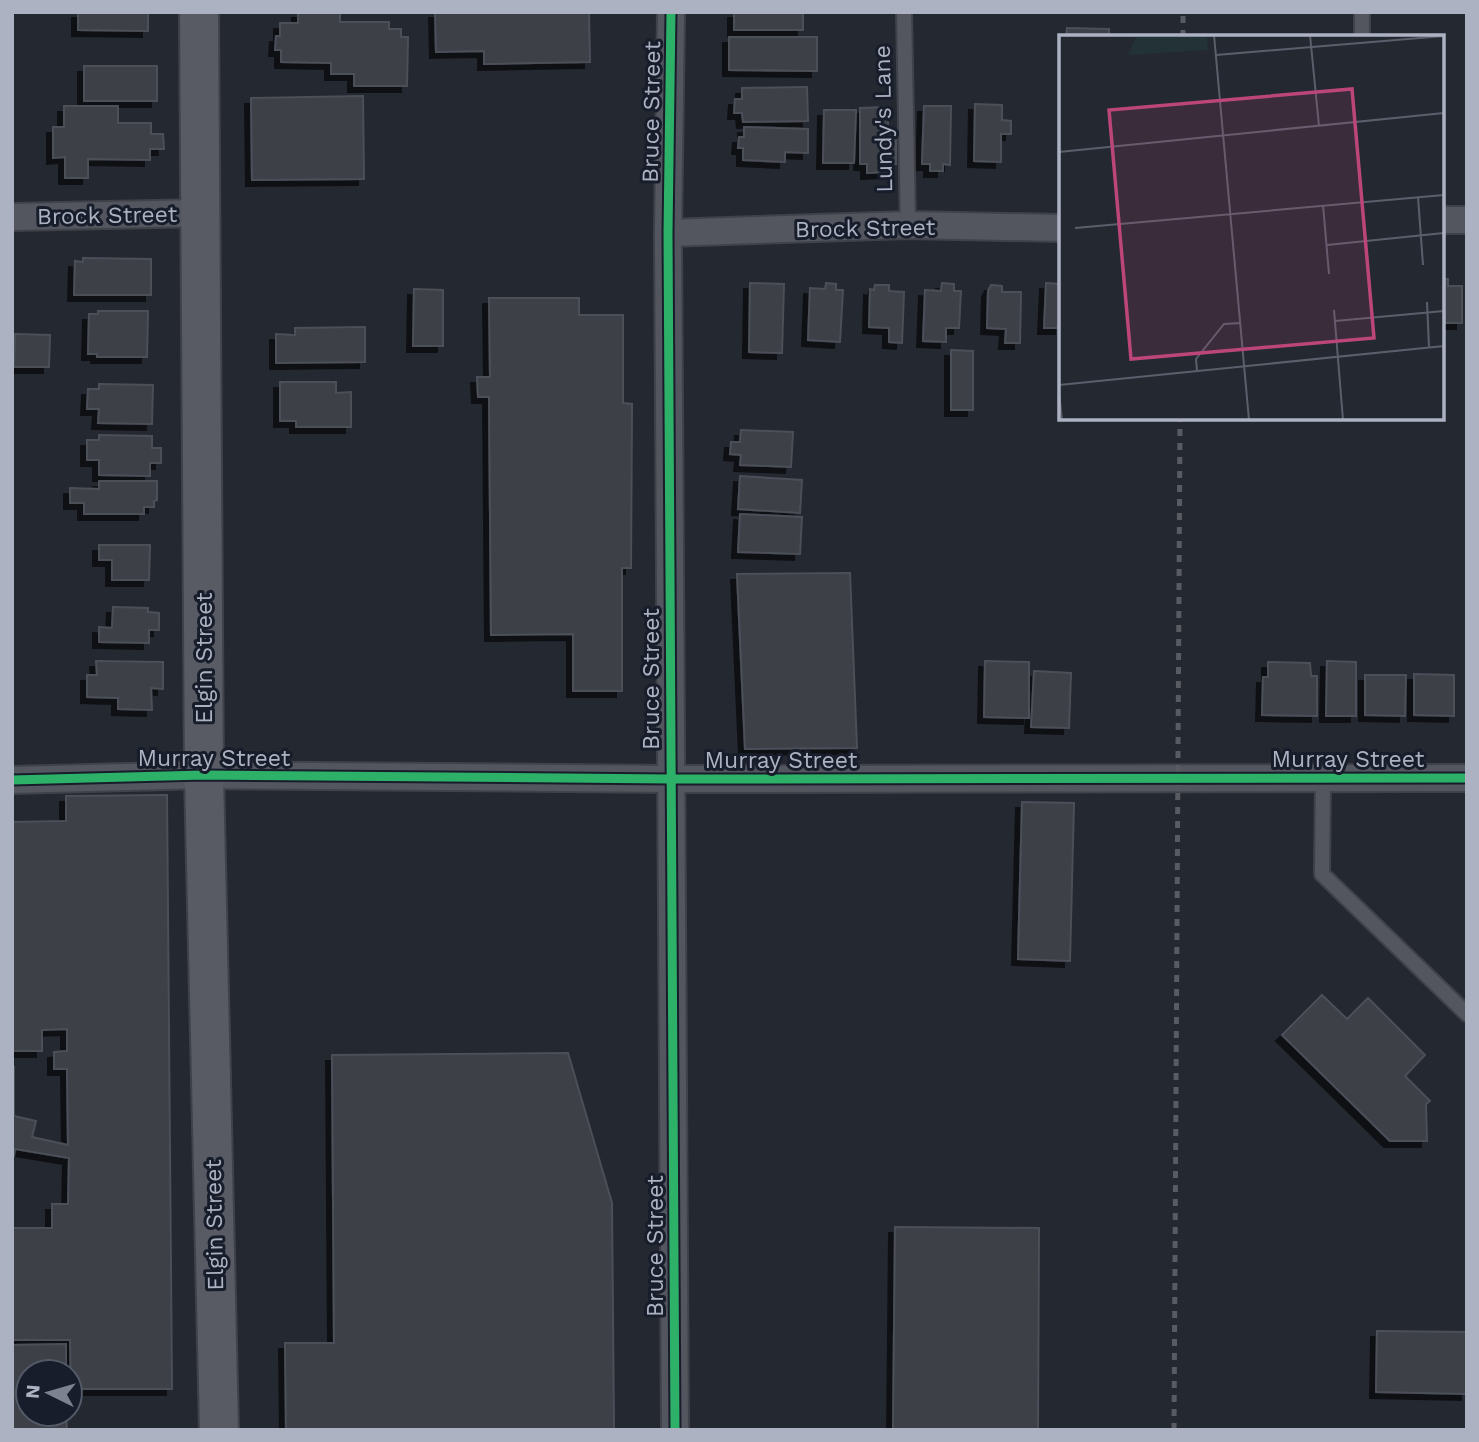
<svg xmlns="http://www.w3.org/2000/svg" width="1479" height="1442" viewBox="0 0 1479 1442" font-family="'Work Sans',sans-serif">
	<defs>
		<filter id="shadow"><feDropShadow dx="-6" dy="6" stdDeviation="0" flood-color="#0009"/></filter>
	</defs>
	<rect width="100%" height="100%" fill="#242831"/>
	<path fill="#3c3f47" stroke="#4c4f59" stroke-width="2" filter="url(#shadow)" d="M 78,12 L 148,12 L 148,31 L 78,30 Z
		M 298,12 L 340,12 L 340,22 L 389,22 L 389,29 L 401,29 L 401,37 L 408,37 L 407,86 L 354,86 L 354,74 L 331,74 L 331,63 L 281,62 L 281,50 L 275,50 L 276,36 L 280,36 L 280,23 L 298,23 Z
		M 435,12 L 589,12 L 590,62 L 484,64 L 484,51 L 436,52 Z
		M 734,12 L 803,12 L 803,30 L 734,30 Z
		M 1067,28 L 1109,29 L 1109,37 L 1066,37 Z
		M 729,37 L 817,37 L 817,71 L 729,70 Z
		M 84,66 L 157,66 L 157,101 L 84,101 Z
		M 807,87 L 808,121 L 743,122 L 742,113 L 734,113 L 735,99 L 742,99 L 742,88 Z
		M 363,96 L 364,179 L 252,180 L 251,98 Z
		M 975,104 L 1002,105 L 1002,120 L 1011,121 L 1011,134 L 1001,134 L 1001,162 L 974,161 Z
		M 64,106 L 118,106 L 118,123 L 151,123 L 151,134 L 163,134 L 164,149 L 150,149 L 150,160 L 88,159 L 88,178 L 65,178 L 65,157 L 53,158 L 53,127 L 64,127 Z
		M 924,106 L 951,106 L 950,165 L 943,164 L 943,171 L 930,171 L 930,164 L 922,164 Z
		M 888,107 L 888,134 L 896,134 L 896,164 L 889,164 L 889,172 L 867,173 L 867,164 L 860,164 L 860,108 Z
		M 824,110 L 856,110 L 854,163 L 823,163 Z
		M 744,127 L 808,129 L 808,153 L 785,152 L 785,162 L 743,160 L 743,148 L 738,148 L 739,137 L 744,137 Z
		M 83,258 L 151,259 L 151,295 L 74,295 L 75,261 L 83,262 Z
		M 1442,279 L 1448,279 L 1448,286 L 1462,286 L 1462,323 L 1442,323 Z
		M 750,283 L 784,284 L 782,353 L 749,352 Z
		M 826,283 L 836,284 L 836,290 L 843,290 L 840,342 L 808,340 L 810,288 L 825,289 Z
		M 942,283 L 954,284 L 954,291 L 961,291 L 959,328 L 946,328 L 946,342 L 923,341 L 925,290 L 941,291 Z
		M 1046,283 L 1061,284 L 1061,328 L 1044,328 Z
		M 875,285 L 889,285 L 889,291 L 904,292 L 902,343 L 889,342 L 889,328 L 869,327 L 870,289 L 874,290 Z
		M 991,285 L 1002,286 L 1002,292 L 1021,292 L 1020,343 L 1005,343 L 1006,329 L 987,328 L 988,291 Z
		M 414,289 L 443,290 L 443,346 L 413,346 Z
		M 489,298 L 579,298 L 579,315 L 623,315 L 623,403 L 632,404 L 631,568 L 622,568 L 622,691 L 573,691 L 573,634 L 491,635 L 489,397 L 478,397 L 477,377 L 490,377 Z
		M 98,311 L 148,311 L 147,357 L 97,357 L 97,354 L 88,354 L 89,314 L 98,314 Z
		M 365,327 L 365,362 L 276,363 L 276,334 L 295,335 L 295,328 Z
		M 15,334 L 50,335 L 49,367 L 14,367 Z
		M 951,350 L 973,351 L 973,410 L 951,410 Z
		M 280,382 L 336,382 L 336,393 L 351,392 L 351,427 L 296,427 L 296,421 L 280,421 Z
		M 99,384 L 153,385 L 152,424 L 98,423 L 99,409 L 87,409 L 88,389 L 99,389 Z
		M 741,430 L 793,432 L 791,467 L 740,465 L 741,455 L 730,454 L 731,442 L 740,442 Z
		M 99,435 L 152,436 L 152,448 L 161,448 L 161,463 L 150,463 L 150,476 L 99,475 L 99,460 L 87,460 L 87,440 L 99,440 Z
		M 740,476 L 802,480 L 800,513 L 738,509 Z
		M 99,481 L 157,481 L 157,500 L 154,501 L 154,507 L 144,507 L 144,514 L 84,514 L 84,503 L 70,503 L 70,488 L 99,489 Z
		M 740,514 L 802,517 L 800,554 L 738,552 Z
		M 99,545 L 150,545 L 149,580 L 112,580 L 112,560 L 99,560 Z
		M 850,573 L 857,748 L 745,749 L 737,574 Z
		M 113,607 L 148,608 L 148,612 L 159,613 L 159,630 L 149,630 L 149,643 L 99,642 L 99,627 L 112,628 Z
		M 96,661 L 163,662 L 163,689 L 151,688 L 152,710 L 118,709 L 118,698 L 87,697 L 87,675 L 97,675 Z
		M 985,661 L 1029,662 L 1029,718 L 984,717 Z
		M 1327,661 L 1356,662 L 1356,716 L 1326,716 Z
		M 1268,662 L 1310,663 L 1311,676 L 1317,676 L 1317,716 L 1262,715 L 1263,677 L 1268,677 Z
		M 1034,671 L 1071,673 L 1069,728 L 1031,727 Z
		M 1414,674 L 1454,675 L 1454,716 L 1414,715 Z
		M 1365,675 L 1406,675 L 1405,716 L 1365,715 Z
		M 167,795 L 172,1389 L 71,1389 L 70,1340 L 12,1340 L 12,1228 L 52,1228 L 52,1204 L 68,1204 L 69,1158 L 15,1149 L 14,1156 L 12,1156 L 12,1067 L 14,1067 L 14,1116 L 36,1121 L 32,1137 L 68,1145 L 67,1069 L 54,1069 L 54,1052 L 67,1051 L 67,1029 L 42,1030 L 42,1051 L 12,1051 L 12,822 L 66,821 L 66,796 Z
		M 1022,802 L 1074,803 L 1070,961 L 1018,959 Z
		M 1322,995 L 1347,1019 L 1368,998 L 1425,1055 L 1405,1076 L 1430,1101 L 1426,1104 L 1427,1141 L 1390,1141 L 1282,1035 Z
		M 568,1053 L 612,1203 L 614,1430 L 286,1430 L 285,1343 L 334,1343 L 332,1055 Z
		M 895,1227 L 1039,1228 L 1038,1430 L 893,1430 Z
		M 1377,1331 L 1467,1332 L 1467,1394 L 1376,1392 Z
		M 66,1344 L 66,1372 L 28,1372 L 28,1414 L 66,1414 L 67,1430 L 12,1430 L 12,1345 Z"/>
	<g fill="none" stroke-linecap="round" stroke-linejoin="round">
		<defs>
			<path id="lane" d="M 904,12 L 908,225
				M 1362,12 L 1362,37
				M 1323,778 L 1322,874 L 1467,1014"/>
			<path id="street" d="M 671,12 L 668,233 L 675,1430
				M 12,217 L 202,213
				M 1442,220 L 1467,220
				M 668,233 L 908,225 L 1061,228
				M 12,780 L 204,775 L 671,779 L 1467,778"/>
			<path id="secondary" d="M 199,12 L 204,775 L 219,1430"/>
		</defs>
		<use href="#lane" stroke="#40424a" stroke-width="18"/>
		<use href="#street" stroke="#40424a" stroke-width="30"/>
		<use href="#secondary" stroke="#40424a" stroke-width="42"/>
		<use href="#lane" stroke="#54565f" stroke-width="14"/>
		<use href="#street" stroke="#54565f" stroke-width="26"/>
		<use href="#secondary" stroke="#585b64" stroke-width="38"/>
		<path stroke="#585b62" stroke-width="5" stroke-dasharray="7 7" stroke-linecap="butt" d="M 1183,37 L 1183,12
			M 1174,1430 L 1180,418"/>
		<defs>
			<path id="cycleway" d="M 671,12 L 668,233 L 675,1430
				M 12,780 L 204,775 L 671,779 L 1467,778"/>
		</defs>
		<use href="#cycleway" stroke="#181d2b" stroke-width="13"/>
		<use href="#cycleway" stroke="#2db169" stroke-width="9"/>
	</g>
	<g text-anchor="middle" stroke-width="6" stroke-linejoin="round" paint-order="stroke">
		<g font-size="23" fill="#adb2c3" stroke="#181d2b">
			<text transform="translate(651 112) rotate(-89)" y="8">Bruce Street</text>
			<text transform="translate(883 119) rotate(-91)" y="8">Lundy's Lane</text>
			<text transform="translate(107 215) rotate(-1)" y="8">Brock Street</text>
			<text transform="translate(865 228) rotate(-1)" y="8">Brock Street</text>
			<text transform="translate(204 658) rotate(-90)" y="8">Elgin Street</text>
			<text transform="translate(651 679) rotate(-90)" y="8">Bruce Street</text>
			<text x="214" y="766">Murray Street</text>
			<text x="1348" y="767">Murray Street</text>
			<text x="781" y="768">Murray Street</text>
			<text transform="translate(214 1225) rotate(-91)" y="8">Elgin Street</text>
			<text transform="translate(655 1246) rotate(-90)" y="8">Bruce Street</text>
		</g>
	</g>
	<g transform="translate(1059 35)">
		<rect width="385" height="385" fill="#242831"/>
		<path d="M 78,0 L 148,0 L 149,15 L 69,20 Z" fill="#223237"/>
		<path fill="none" stroke="#5b5f6b" stroke-width="2" d="M 155,0 L 190,385M 251,0 L 260,91M 157,20 L 385,1M 0,117 L 385,78M 359,162 L 364,230M 264,170 L 270,239M 16,193 L 385,160M 268,210 L 385,198M 368,267 L 370,312M 275,275 L 284,385M 276,286 L 385,276M 138,336 L 137,324 L 165,289 L 182,288M 0,350 L 385,311M 0,358 L 3,385"/>
		<path fill="#bc467a" fill-opacity="0.15" stroke="#bc467a" stroke-width="3.5" d="M 293,54 L 315,303 L 72,324 L 50,75 Z"/>
		<rect width="385" height="385" fill="none" stroke="#adb2c3" stroke-width="3.5"/>
	</g>
	<rect width="1479" height="1442" fill="none" stroke="#adb2c3" stroke-width="28"/>
	<g transform="translate(49 1393) rotate(275)"><circle r="33" fill="#181d2b" stroke="#545968" stroke-width="2"/>
	<path d="M0-5L12 26L0 18L-12 26Z" fill="#7d8290"/>
	<text y="-10" font-size="19" font-weight="bold" text-anchor="middle" fill="#adb2c3">N</text>
	</g>
</svg>
